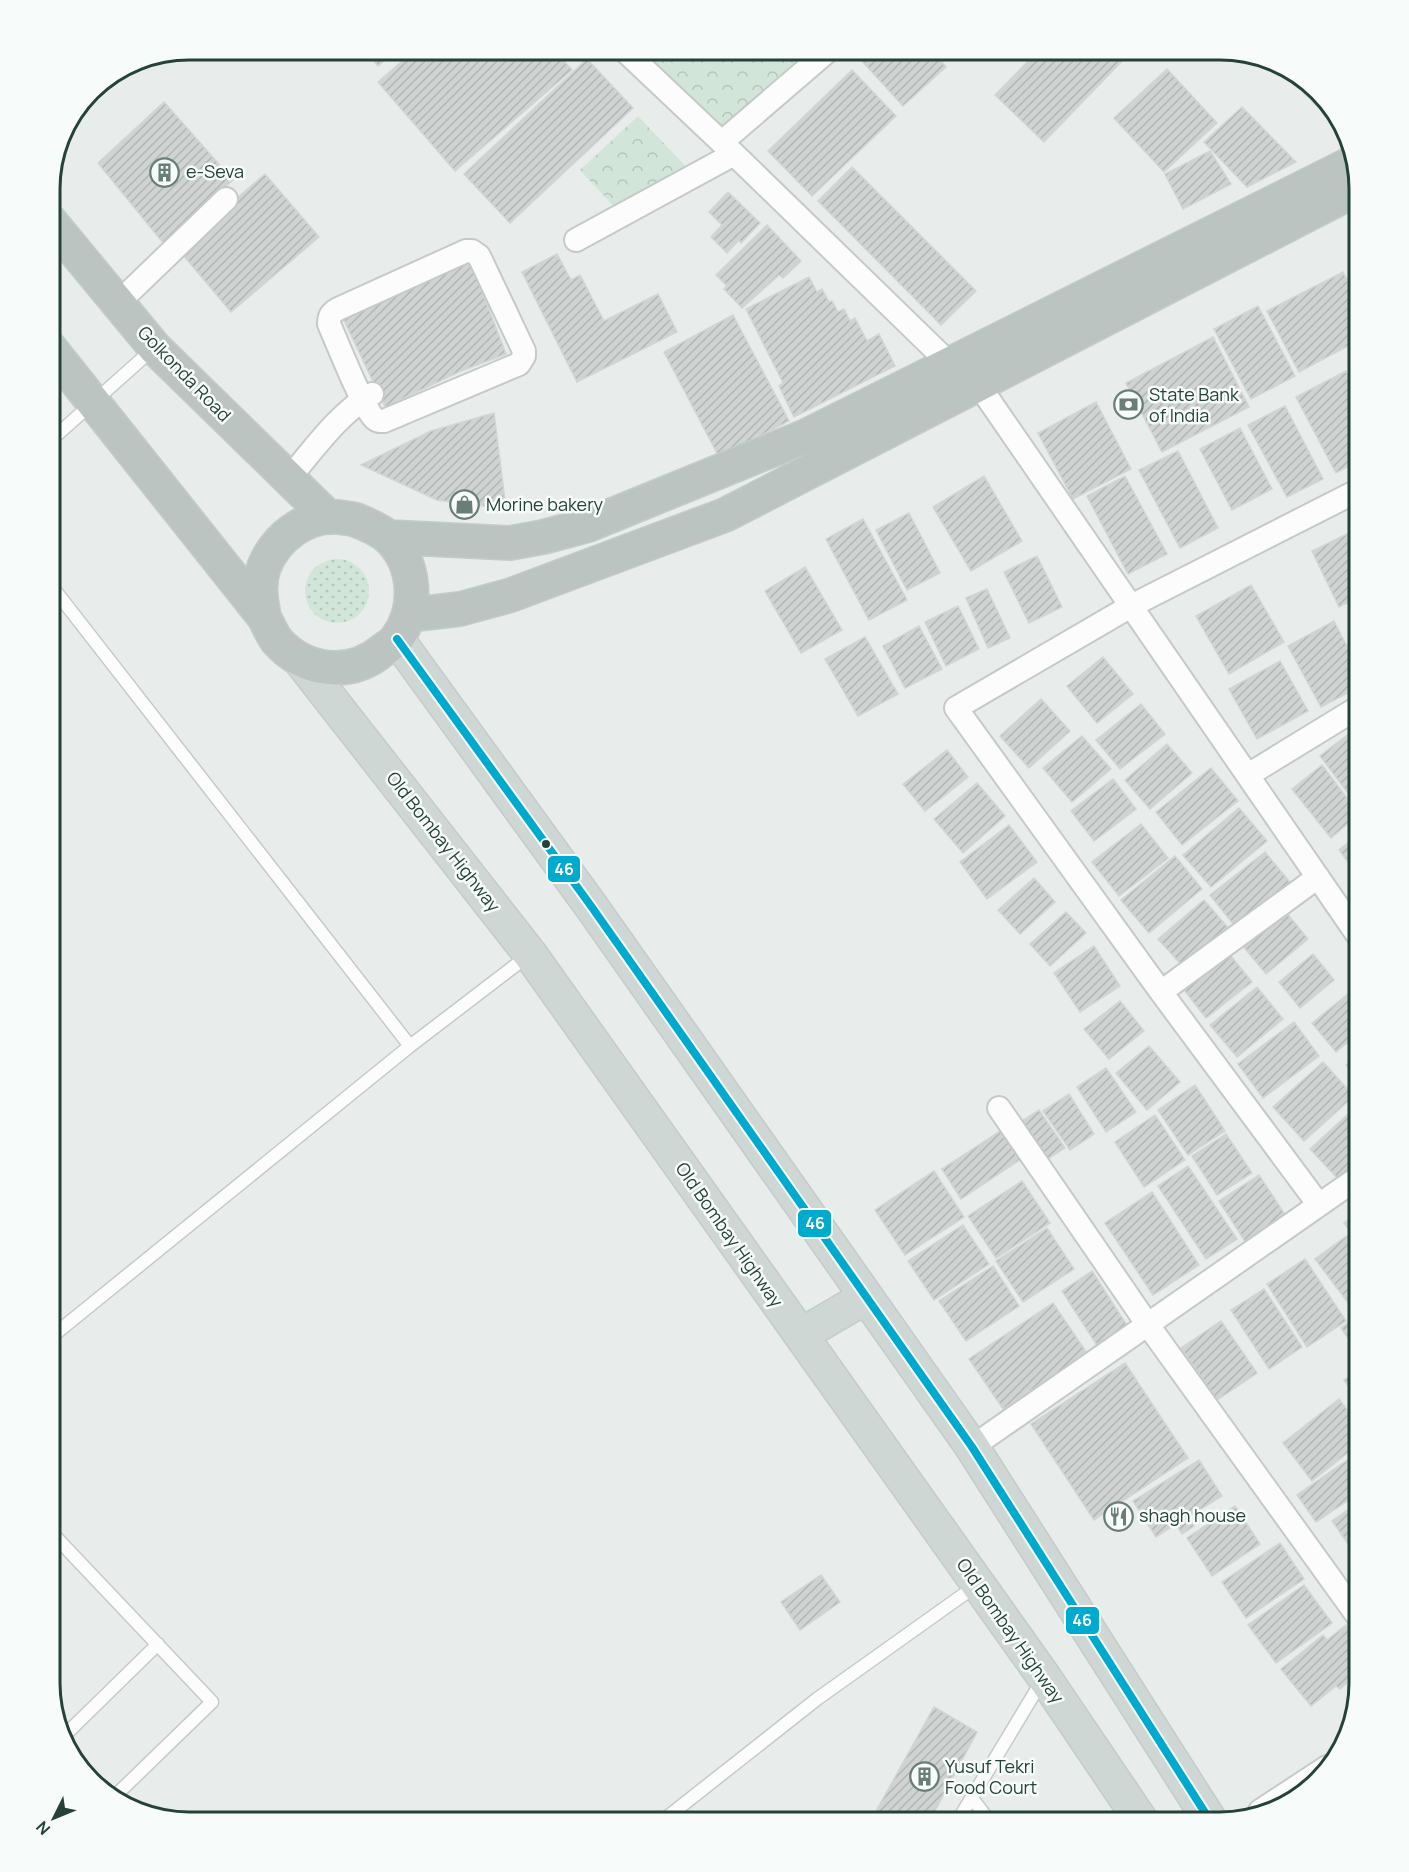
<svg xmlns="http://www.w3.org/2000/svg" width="1409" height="1872" viewBox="0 0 1409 1872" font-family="Manrope,sans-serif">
	<defs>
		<pattern id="grass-dots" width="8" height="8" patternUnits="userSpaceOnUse" patternTransform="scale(1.5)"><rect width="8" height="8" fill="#d1e6d8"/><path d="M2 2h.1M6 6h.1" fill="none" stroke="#b3c6ba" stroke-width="1.8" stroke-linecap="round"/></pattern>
		<pattern id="park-crowns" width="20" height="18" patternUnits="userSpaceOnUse" patternTransform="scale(1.5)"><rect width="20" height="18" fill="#d1e6d8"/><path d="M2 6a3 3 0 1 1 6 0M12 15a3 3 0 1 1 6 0" fill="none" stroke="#b3c6ba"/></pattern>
		<pattern id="building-hatch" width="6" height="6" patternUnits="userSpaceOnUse" patternTransform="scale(1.5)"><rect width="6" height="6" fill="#cfd4d2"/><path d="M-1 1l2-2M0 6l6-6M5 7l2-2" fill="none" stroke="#b2b7b5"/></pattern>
	</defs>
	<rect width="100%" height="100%" fill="#e8edeb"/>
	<path fill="#d6dedb" d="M 1272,63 L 1290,68 L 1336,112 L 1342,132 Z"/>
	<path fill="url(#grass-dots)" d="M305 591a32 32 0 1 1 64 0a32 32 0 1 1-64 0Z"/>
	<path fill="url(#park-crowns)" d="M 638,50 L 811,50 L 722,131 Z
		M 638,116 L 690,171 L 617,210 L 580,170 Z"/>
	<path fill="url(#building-hatch)" stroke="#d1d6d4" stroke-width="1.5" d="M 364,50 L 397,50 L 378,66 Z
		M 415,50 L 554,50 L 572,70 L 455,171 L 378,82 Z
		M 873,50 L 931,50 L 946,67 L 903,106 L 861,60 Z
		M 939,50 L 959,50 L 948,60 Z
		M 1039,50 L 1112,50 L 1123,60 L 1044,142 L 995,95 Z
		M 587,59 L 633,108 L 510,223 L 464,174 Z
		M 1167,69 L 1217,123 L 1164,172 L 1114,118 Z
		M 852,70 L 896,116 L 812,196 L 768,151 Z
		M 164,102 L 233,180 L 164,244 L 98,163 Z
		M 1242,107 L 1296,162 L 1247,187 L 1204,142 Z
		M 1210,151 L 1231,184 L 1183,209 L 1165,174 Z
		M 852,167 L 976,291 L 941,325 L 818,201 Z
		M 265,174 L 319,237 L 231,312 L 178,249 Z
		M 728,192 L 760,223 L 741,243 L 739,240 L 727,253 L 711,237 L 722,225 L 709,212 Z
		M 767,225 L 801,261 L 783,278 L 779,275 L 742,308 L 724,289 L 727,286 L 716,275 Z
		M 557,254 L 571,280 L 580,275 L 604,321 L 658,294 L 677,332 L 577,382 L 522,272 Z
		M 470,260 L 506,354 L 461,371 L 385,407 L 343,318 Z
		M 1343,272 L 1359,303 L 1359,340 L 1299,372 L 1267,311 Z
		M 809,277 L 817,292 L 822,289 L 829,302 L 832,301 L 838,312 L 844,309 L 850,321 L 855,318 L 867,341 L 879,334 L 895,366 L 794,417 L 779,386 L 783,383 L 746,309 Z
		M 1258,306 L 1295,376 L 1251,399 L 1214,329 Z
		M 733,315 L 789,421 L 719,457 L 664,352 Z
		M 1213,337 L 1249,407 L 1162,452 L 1126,383 Z
		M 1346,371 L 1359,397 L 1359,460 L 1336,473 L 1296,397 Z
		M 1096,402 L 1131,469 L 1073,499 L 1038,433 Z
		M 1285,406 L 1323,479 L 1287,497 L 1248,425 Z
		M 494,413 L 506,509 L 437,500 L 361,465 L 431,431 Z
		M 1240,428 L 1272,489 L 1232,510 L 1200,449 Z
		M 1178,451 L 1218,528 L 1180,548 L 1139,470 Z
		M 984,476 L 1022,541 L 971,571 L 933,507 Z
		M 1125,476 L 1167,554 L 1128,574 L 1087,496 Z
		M 909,513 L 940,573 L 907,590 L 876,530 Z
		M 863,519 L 907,600 L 869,620 L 826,539 Z
		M 1353,531 L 1359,545 L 1359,597 L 1339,607 L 1312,551 Z
		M 1037,556 L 1062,607 L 1029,623 L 1004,572 Z
		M 805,567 L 842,630 L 801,653 L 765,591 Z
		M 1251,585 L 1284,642 L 1229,674 L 1196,616 Z
		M 987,589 L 1010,638 L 988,648 L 966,598 Z
		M 958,606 L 979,649 L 946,666 L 925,622 Z
		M 1334,621 L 1359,670 L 1359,687 L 1321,707 L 1288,646 Z
		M 919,626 L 942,669 L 905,688 L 883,646 Z
		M 865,637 L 898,694 L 858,716 L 825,659 Z
		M 1103,657 L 1133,694 L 1097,723 L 1067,686 Z
		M 1280,661 L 1308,711 L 1257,739 L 1229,689 Z
		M 1041,699 L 1070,731 L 1029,768 L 1000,736 Z
		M 1141,704 L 1165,734 L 1120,769 L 1096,740 Z
		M 1355,729 L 1359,735 L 1359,808 L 1320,756 Z
		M 1082,736 L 1111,769 L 1072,802 L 1043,768 Z
		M 1167,744 L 1192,773 L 1150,809 L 1125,780 Z
		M 947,750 L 968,777 L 925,811 L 903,784 Z
		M 1322,765 L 1359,814 L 1331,838 L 1292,789 Z
		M 1211,768 L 1238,801 L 1182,845 L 1156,812 Z
		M 1113,779 L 1136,809 L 1094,841 L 1071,811 Z
		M 977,783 L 1005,816 L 963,853 L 934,819 Z
		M 1239,808 L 1267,841 L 1211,887 L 1183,855 Z
		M 1141,824 L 1168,858 L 1119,896 L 1092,862 Z
		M 1009,825 L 1037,862 L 987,899 L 960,862 Z
		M 1359,834 L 1359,877 L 1339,850 Z
		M 1265,852 L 1293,886 L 1238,930 L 1210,895 Z
		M 1175,856 L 1202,889 L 1149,933 L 1121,900 Z
		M 1034,878 L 1055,902 L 1020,934 L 998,910 Z
		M 1204,900 L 1230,930 L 1185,969 L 1158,939 Z
		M 1285,911 L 1308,939 L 1266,974 L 1242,945 Z
		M 1066,912 L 1086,933 L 1050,966 L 1030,944 Z
		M 1094,946 L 1120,986 L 1080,1012 L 1054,973 Z
		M 1226,950 L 1252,982 L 1206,1018 L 1181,986 Z
		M 1313,954 L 1334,980 L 1300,1008 L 1279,982 Z
		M 1359,985 L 1359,1033 L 1336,1052 L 1312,1023 Z
		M 1257,987 L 1283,1019 L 1237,1057 L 1210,1025 Z
		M 1120,1001 L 1144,1031 L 1109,1059 L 1084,1029 Z
		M 1294,1022 L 1319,1056 L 1263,1098 L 1238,1064 Z
		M 1149,1046 L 1180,1082 L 1147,1110 L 1116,1073 Z
		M 1359,1054 L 1359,1081 L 1346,1065 Z
		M 1323,1062 L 1354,1096 L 1304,1141 L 1273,1107 Z
		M 1106,1068 L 1136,1112 L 1106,1132 L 1077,1087 Z
		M 1195,1085 L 1225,1131 L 1188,1155 L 1158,1110 Z
		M 1069,1094 L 1094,1134 L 1070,1150 L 1043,1111 Z
		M 1358,1105 L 1359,1161 L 1339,1180 L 1310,1149 Z
		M 1039,1110 L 1065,1148 L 1041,1163 L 1016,1125 Z
		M 1155,1115 L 1185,1160 L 1144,1187 L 1115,1142 Z
		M 1008,1126 L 1027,1155 L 961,1199 L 942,1169 Z
		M 1226,1134 L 1252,1173 L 1217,1195 L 1192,1156 Z
		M 1188,1166 L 1237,1239 L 1206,1259 L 1158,1186 Z
		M 934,1171 L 964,1217 L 905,1255 L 875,1210 Z
		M 1259,1175 L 1286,1216 L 1246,1243 L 1219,1201 Z
		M 1022,1181 L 1050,1223 L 996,1258 L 968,1216 Z
		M 1152,1192 L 1199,1265 L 1153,1295 L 1105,1223 Z
		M 1358,1211 L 1359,1212 L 1359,1242 L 1344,1223 Z
		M 963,1225 L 989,1264 L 934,1300 L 908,1261 Z
		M 1047,1228 L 1074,1269 L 1023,1302 L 996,1261 Z
		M 1348,1235 L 1359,1250 L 1359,1295 L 1349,1304 L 1315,1259 Z
		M 1305,1259 L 1346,1321 L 1307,1347 L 1267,1284 Z
		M 993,1266 L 1019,1306 L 966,1341 L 939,1301 Z
		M 1092,1271 L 1128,1327 L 1098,1347 L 1062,1291 Z
		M 1264,1289 L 1302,1347 L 1269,1369 L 1231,1310 Z
		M 1053,1303 L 1087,1353 L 1003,1409 L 969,1359 Z
		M 1359,1315 L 1359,1354 L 1341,1328 Z
		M 1221,1321 L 1257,1373 L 1217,1400 L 1181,1348 Z
		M 1125,1363 L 1188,1458 L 1094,1520 L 1031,1424 Z
		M 1359,1370 L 1359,1402 L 1344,1380 Z
		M 1339,1399 L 1359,1425 L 1359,1444 L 1312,1481 L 1283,1443 Z
		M 1359,1452 L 1359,1493 L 1316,1522 L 1297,1495 Z
		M 1199,1460 L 1222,1496 L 1188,1517 L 1194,1526 L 1182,1534 L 1176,1524 L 1156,1537 L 1133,1501 Z
		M 1359,1502 L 1359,1557 L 1358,1558 L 1332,1521 Z
		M 1235,1506 L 1260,1544 L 1212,1576 L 1187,1538 Z
		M 1280,1543 L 1304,1579 L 1246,1618 L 1222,1582 Z
		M 821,1575 L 840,1602 L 800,1630 L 781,1602 Z
		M 1304,1585 L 1332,1623 L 1276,1663 L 1248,1625 Z
		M 1346,1625 L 1359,1642 L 1359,1673 L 1340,1689 L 1336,1686 L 1311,1706 L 1281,1669 L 1323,1635 L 1327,1640 Z
		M 934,1707 L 977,1732 L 929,1822 L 870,1822 Z"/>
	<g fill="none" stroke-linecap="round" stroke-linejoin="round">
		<defs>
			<path id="lane" d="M 50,441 L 154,348
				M 50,584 L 410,1046
				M 50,1338 L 410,1046 L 529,955
				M 50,1531 L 212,1702 L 113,1798
				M 65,1735 L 158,1644
				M 972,1798 L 990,1822
				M 661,1822 L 817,1699 L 977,1585
				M 957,1822 L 1043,1679"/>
			<path id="street" d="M 624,50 L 734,154 L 950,364
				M 722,142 L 829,50
				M 576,240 L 734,154
				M 466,251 L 472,251 L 479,256 L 524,351 L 524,356 L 519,364 L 384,421 C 380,421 379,422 375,419 C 363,409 337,342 329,324 C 329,316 331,313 338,309 Z
				M 118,303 L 226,199
				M 978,384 L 1359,937
				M 289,478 C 315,448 338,414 372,394
				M 1248,775 L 1359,707
				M 1161,992 L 1318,877
				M 999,1108 L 1148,1325 L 1359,1618
				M 1319,1205 L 1161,992 L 956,708 L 1131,606 L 1359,490
				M 972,1447 L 1359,1177
				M 1260,1811 L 1327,1767"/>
			<path id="primary" d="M 397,639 L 591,906 L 972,1447 L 1211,1822
				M 299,659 L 530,954 L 1044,1677 L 1142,1822
				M 801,1335 L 866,1297"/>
			<path id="highway" d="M 50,221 L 155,348 L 328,517
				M 50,348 L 264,617 C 268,625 272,634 277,641 C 306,673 351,677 383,650 C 388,646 394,643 397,638 C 419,608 416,563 388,537 C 381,531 366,524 356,520 C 351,518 344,518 338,517 C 305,515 276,537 264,567 C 258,584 261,600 264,617
				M 388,537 L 510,543 L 543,537 L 588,525 L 804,437 L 1352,163
				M 409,615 L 460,609 L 511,595 L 725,515 L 1359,188"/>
		</defs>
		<use href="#lane" stroke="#c5cac8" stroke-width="15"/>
		<use href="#street" stroke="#c5cac8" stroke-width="26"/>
		<use href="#primary" stroke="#c3ccc9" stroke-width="36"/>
		<use href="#highway" stroke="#c3ccc9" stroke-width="36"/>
		<use href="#lane" stroke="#fcfcfc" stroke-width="12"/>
		<use href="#street" stroke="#fcfcfc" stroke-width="22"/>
		<use href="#primary" stroke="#cfd7d5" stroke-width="33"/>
		<use href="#highway" stroke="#bcc4c2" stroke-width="33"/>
		<defs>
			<path id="bus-1" d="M 397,639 L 591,906 L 972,1447 L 1211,1822"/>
		</defs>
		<use href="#bus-1" stroke="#f7fbf9" stroke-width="12"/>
		<use href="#bus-1" stroke="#00a9ce" stroke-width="8"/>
	</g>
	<defs>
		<symbol id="building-ring" viewBox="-11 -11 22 22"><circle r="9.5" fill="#f7fbf9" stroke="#697e78" stroke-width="1.5"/><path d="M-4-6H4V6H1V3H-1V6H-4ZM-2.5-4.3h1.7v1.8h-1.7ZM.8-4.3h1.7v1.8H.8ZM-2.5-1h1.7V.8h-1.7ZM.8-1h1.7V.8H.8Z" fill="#697e78"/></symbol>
		<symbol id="bank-ring" viewBox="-11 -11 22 22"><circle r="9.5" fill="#f7fbf9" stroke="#697e78" stroke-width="1.5"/><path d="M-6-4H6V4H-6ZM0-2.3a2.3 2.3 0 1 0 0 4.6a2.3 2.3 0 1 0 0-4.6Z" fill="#697e78"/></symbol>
		<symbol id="shop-ring" viewBox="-11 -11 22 22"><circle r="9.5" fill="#f7fbf9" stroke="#697e78" stroke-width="1.5"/><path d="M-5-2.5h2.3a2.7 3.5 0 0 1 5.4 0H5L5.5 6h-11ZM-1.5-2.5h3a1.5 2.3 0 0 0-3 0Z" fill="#697e78"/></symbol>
		<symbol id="restaurant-ring" viewBox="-11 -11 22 22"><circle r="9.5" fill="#f7fbf9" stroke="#697e78" stroke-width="1.5"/><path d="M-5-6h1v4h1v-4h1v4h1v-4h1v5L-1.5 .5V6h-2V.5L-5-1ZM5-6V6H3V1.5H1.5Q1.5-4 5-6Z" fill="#697e78"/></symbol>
	</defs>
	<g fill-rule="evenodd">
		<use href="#building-ring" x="148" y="156" width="33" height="33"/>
		<use href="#bank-ring" x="1112" y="388" width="33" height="33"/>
		<use href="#shop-ring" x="448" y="488" width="33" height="33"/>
		<use href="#restaurant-ring" x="1102" y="1500" width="33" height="33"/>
		<use href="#building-ring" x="908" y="1760" width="33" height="33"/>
	</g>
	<circle fill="#24423a" stroke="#f7fbf9" stroke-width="2" cx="546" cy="844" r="5"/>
	<g text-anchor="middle" stroke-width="5" stroke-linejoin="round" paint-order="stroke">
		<g font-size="18" fill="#24423a" stroke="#f7fbf9" text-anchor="start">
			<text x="186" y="178">e-Seva</text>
			<text x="1149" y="401">State Bank<tspan x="1149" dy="21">of India</tspan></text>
			<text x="486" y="511">Morine bakery</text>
			<text x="1139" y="1522">shagh house</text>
			<text x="945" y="1773">Yusuf Tekri<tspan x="945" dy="21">Food Court</tspan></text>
		</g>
		<g font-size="18" fill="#24423a" stroke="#f7fbf9">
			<text transform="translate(184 374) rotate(46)" y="6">Golkonda Road</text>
			<text transform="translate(443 842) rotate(52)" y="6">Old Bombay Highway</text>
			<text transform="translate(729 1235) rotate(55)" y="6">Old Bombay Highway</text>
			<text transform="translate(1010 1631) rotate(55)" y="6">Old Bombay Highway</text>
		</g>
	</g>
	<path d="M0 0H1409V1872H0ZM189 60H1220A129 129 0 0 1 1349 189V1683A129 129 0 0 1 1220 1812H189A129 129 0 0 1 60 1683V189A129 129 0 0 1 189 60Z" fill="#f7fbf9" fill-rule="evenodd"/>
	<path fill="none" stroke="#24423a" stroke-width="3" d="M189 60H1220A129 129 0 0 1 1349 189V1683A129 129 0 0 1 1220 1812H189A129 129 0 0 1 60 1683V189A129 129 0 0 1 189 60Z"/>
	<g stroke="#f7fbf9" stroke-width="2">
		<rect x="547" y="855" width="34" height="28" rx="6" fill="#00a9ce"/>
		<rect x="797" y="1209" width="35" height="29" rx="6" fill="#00a9ce"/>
		<rect x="1065" y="1606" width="35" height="29" rx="6" fill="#00a9ce"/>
	</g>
	<g font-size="16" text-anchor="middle" font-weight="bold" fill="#fff">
		<text x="564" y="875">46</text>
		<text x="815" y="1229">46</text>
		<text x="1082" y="1626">46</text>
	</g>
	<g transform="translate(54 1818) rotate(227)" stroke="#f7fbf9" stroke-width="4.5" paint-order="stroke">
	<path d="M0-4.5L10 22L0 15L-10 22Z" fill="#24423a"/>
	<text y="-9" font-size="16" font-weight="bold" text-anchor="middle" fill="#24423a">N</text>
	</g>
</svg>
